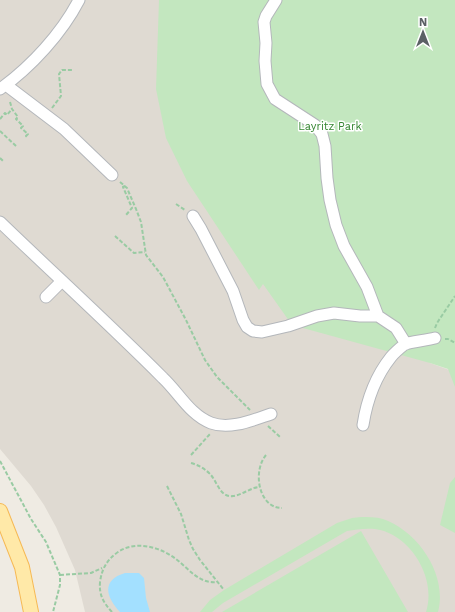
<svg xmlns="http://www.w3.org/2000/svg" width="455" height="612" viewBox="0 0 455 612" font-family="'Work Sans',sans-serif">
	<rect width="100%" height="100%" fill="#efebe3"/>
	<path fill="#dfdad2" d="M 0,0 L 190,0 L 430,363 L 455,372 L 455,612 L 85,612 L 75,570 L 56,527 L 44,505 L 31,486 L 0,449 Z"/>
	<path fill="#c3e7bf" d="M 159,0 L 455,0 L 455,387 L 448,369 L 430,363 L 292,325 L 263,284 L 259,290 L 187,181 L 166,138 L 156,89 Z
		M 455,477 L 455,533 L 440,525 L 450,483 Z
		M 361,517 C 368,517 376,517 383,519 C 418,531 448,575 438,612 L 426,612 C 436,581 415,542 384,531 C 372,527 359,529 347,531 L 223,603 L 212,612 L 200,612 L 210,600 L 224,590 L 337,523 L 352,518 Z
		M 361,531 L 408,612 L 222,612 Z"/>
	<path fill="#a3e0ff" d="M 125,573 L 139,573 L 144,578 L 146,598 L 150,612 L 120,612 C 106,597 101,580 125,573 Z"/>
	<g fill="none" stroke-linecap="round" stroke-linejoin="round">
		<defs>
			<path id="minor" d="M 276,0 L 266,16 L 264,22 L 266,43 L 265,61 L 267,84 L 275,99 L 315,125 L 322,134 L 325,146 L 327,178 L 330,200 L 336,225 L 344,246 L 367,287 L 378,316 L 396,328 L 406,344
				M 6,85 L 64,129 L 112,175
				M 0,89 C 31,67 62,33 79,0
				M 193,216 L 201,229 L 233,291 L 243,320 L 247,327 L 253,331 L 262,332 L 288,326 L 317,316 L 334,313 L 360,316 L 378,316
				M 0,222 C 54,274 110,325 163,378 C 179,393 190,415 211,423 C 230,430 253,420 271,414
				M 46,297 L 62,281
				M 363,425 C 367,399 375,377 391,357 C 395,352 400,348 405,344 C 410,342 428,340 435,338"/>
			<path id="major" d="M 0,511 L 22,567 L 31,612"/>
		</defs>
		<use href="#minor" stroke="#b4b7bb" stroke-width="13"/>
		<use href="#major" stroke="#f6b955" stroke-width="16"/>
		<path stroke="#99cba3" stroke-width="2" stroke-dasharray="4 2" stroke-linecap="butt" d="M 10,102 L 12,109 L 18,117 L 16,119 L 23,126 L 21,128 L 28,134 L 26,136 L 27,137
			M 52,108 L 61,96 L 59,74 L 62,70 L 73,70
			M 0,119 L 5,113 L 7,115 L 12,109
			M 0,131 L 17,147
			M 0,158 L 3,161
			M 120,182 L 127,188 L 136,209 L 141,222 L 146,255 L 163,277 L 186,320 L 205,360 L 217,377 L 250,410
			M 125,186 L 123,187 L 132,208 L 126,215
			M 176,204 L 185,210
			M 115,236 L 134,253 L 145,252
			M 435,328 L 437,323 L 455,296
			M 445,339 L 448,339 L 455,343
			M 268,426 L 280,437
			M 191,455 L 210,434
			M 266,455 C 252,472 259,508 282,508
			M 0,461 L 31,519 L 46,542 L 60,575 L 60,585 L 53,612
			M 191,463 C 198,465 204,468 210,474 C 217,481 220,498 233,496 C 242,495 250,488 259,487
			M 167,486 L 181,514 L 189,540 L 193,549 L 200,560 L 224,590
			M 60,575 L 91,573 L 102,568
			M 112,612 C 103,602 99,595 100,582 C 102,568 107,560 118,552 C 136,540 160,547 176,559 C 189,569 199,584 217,582"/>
		<use href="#minor" stroke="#fff" stroke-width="11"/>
		<use href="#major" stroke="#ffe9a8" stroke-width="14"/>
	</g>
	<g text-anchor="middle" stroke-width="3" stroke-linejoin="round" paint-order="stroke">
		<g font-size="11" fill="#368632" stroke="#fff">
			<text x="330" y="130">Layritz Park</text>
		</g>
	</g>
	<g transform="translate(423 32)" stroke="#ffffff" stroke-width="3" paint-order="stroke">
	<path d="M0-3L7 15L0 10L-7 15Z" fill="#5b6065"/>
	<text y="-6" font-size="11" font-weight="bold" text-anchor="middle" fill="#5b6065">N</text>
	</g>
</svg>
